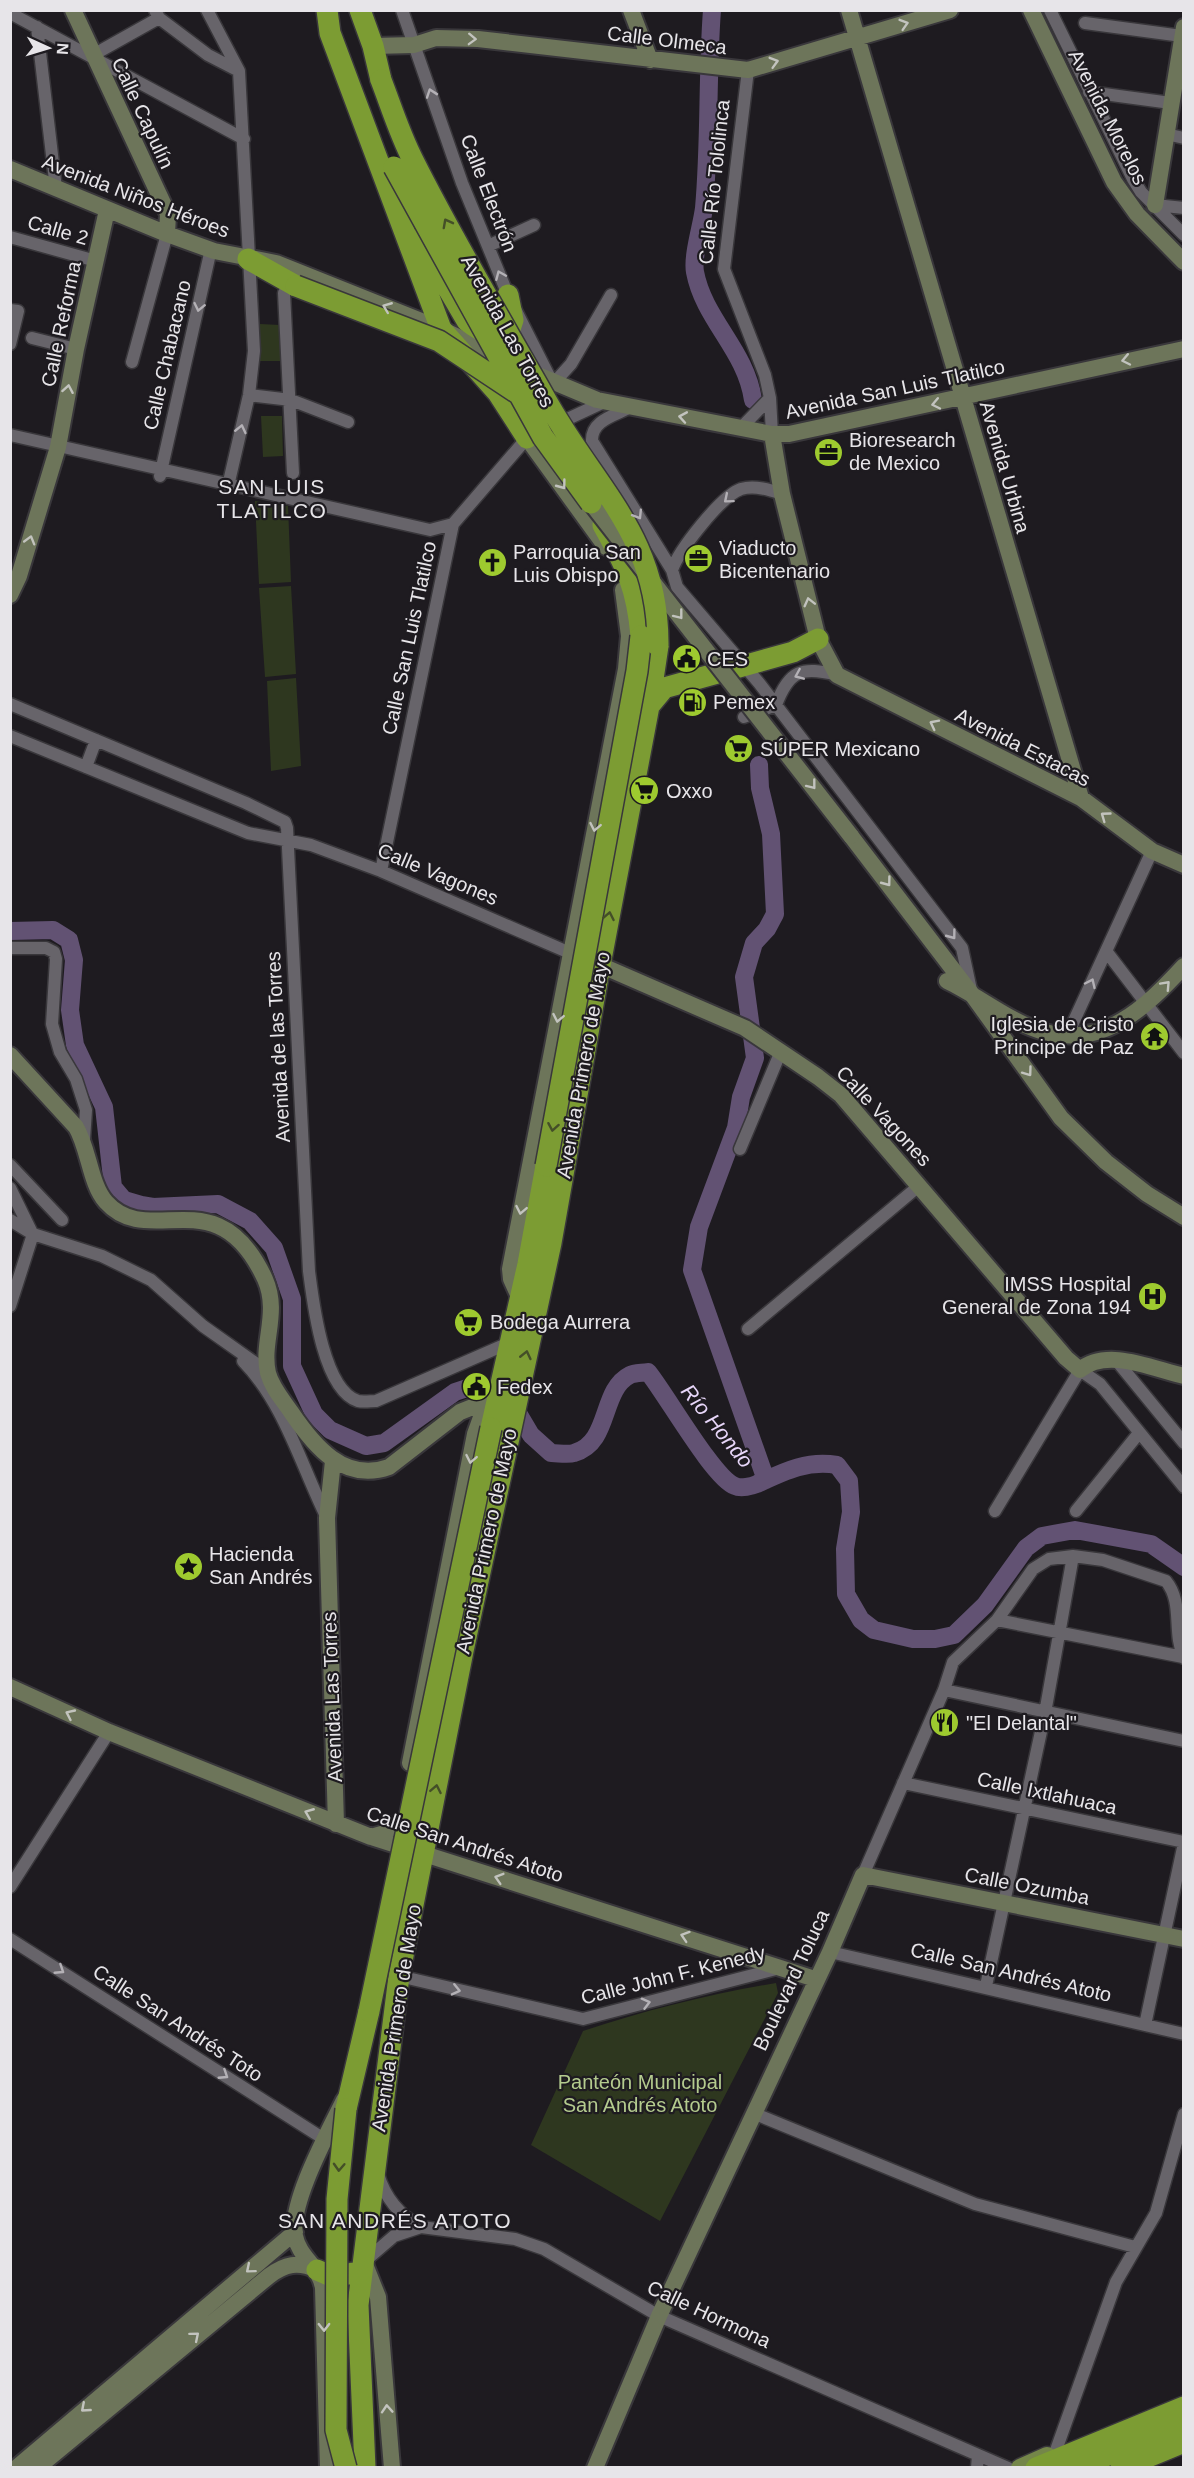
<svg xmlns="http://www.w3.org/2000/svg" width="1194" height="2478" viewBox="0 0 1194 2478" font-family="Helvetica,sans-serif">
	<rect width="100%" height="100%" fill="#1e1b20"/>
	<path fill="#2e371f" d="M 260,324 L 280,325 L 281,361 L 260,361 Z
		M 261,416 L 282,416 L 283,456 L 263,457 Z
		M 255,501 L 288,506 L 291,582 L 259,584 Z
		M 291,586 L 296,674 L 265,677 L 259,588 Z
		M 296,678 L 301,766 L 271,771 L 267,681 Z
		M 776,1983 L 778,1993 L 660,2221 L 531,2145 L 583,2031 C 647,2010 709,1994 776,1983 Z"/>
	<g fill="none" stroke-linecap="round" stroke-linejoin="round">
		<path stroke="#625273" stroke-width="18" d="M 712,10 C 707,76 710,142 704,208 C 702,225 692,256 695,272 C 704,320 746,350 753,400
			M 759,765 L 760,788 L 771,834 L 775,914 L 767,929 L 754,943 L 744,977 L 755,1058 L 741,1097 L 736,1128 L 699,1227 L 692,1270 L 766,1480
			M 10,931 L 53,930 L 69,940 L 74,960 L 70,1010 L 75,1045 L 104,1107 L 113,1187 L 124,1200 L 141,1205 L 153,1207 L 218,1204 L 250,1221 L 274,1248 L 292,1299 L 292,1366 L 314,1414 L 330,1430 L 366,1446 L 384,1443 L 455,1392 L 473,1386
			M 518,1413 L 531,1435 L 551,1453 C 558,1453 568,1455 574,1453 C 611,1443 600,1390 630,1375 C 634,1373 643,1373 648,1372 C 666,1394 714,1479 735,1486 C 741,1489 752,1486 757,1484 C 785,1471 807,1460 837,1465 L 849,1481 L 851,1512 L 845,1549 L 846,1594 L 861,1620 L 874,1630 L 913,1639 L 935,1639 L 954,1635 L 985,1605 L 1026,1548 L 1042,1536 L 1075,1530 L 1151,1544 L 1184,1567"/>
		<defs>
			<path id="street" d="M 155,10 L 159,18 L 208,55 L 239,71
				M 207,10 L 239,71 L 254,351 L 249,395 L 228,486
				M 402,10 L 462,183 L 508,295 L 553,384 L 571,364 L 611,295
				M 1050,10 L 1133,179 L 1141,192 L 1184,235
				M 10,13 L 244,139
				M 1085,23 L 1182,36
				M 37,27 L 56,189
				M 93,55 L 159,18
				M 748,70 L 724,269 L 765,375 L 770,398 L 772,434
				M 1089,92 L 1171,103
				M 1166,134 L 1184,138
				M 1155,205 L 1184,208
				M 10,237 L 96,261
				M 488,246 L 534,225
				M 284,293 L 293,473
				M 10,310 L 18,311 L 10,344
				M 32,338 L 76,349
				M 132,362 L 167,234
				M 249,395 L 291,400 L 348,422
				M 629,408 C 613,416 591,421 592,441 L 672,570 L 677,587 L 759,683 L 962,948 L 971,990
				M 741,428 L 770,398
				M 10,435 L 430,530 L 453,524
				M 160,476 L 211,249
				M 672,570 C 679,550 721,496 741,489 C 755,485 770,490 782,494
				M 10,704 L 246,803 L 285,822 L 287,828 L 309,1271 C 313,1302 323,1390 358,1401 C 363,1402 371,1401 376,1401 L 511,1342
				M 744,717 L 776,705 C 789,670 802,666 837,675
				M 10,736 L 248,833 L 311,845 L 381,871 L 570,953
				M 86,767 L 96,740
				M 381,871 L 453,524 L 527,438 L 604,402
				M 10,948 L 46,948 L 54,952 L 56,959 L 52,1024 L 60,1052 L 76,1079 L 86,1110 L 84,1140
				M 1106,951 L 1184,1053
				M 1067,1036 L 1152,851
				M 740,1149 L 781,1051
				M 10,1165 L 62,1220
				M 10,1188 L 32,1233
				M 10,1220 L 33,1234 L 102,1256 L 151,1280 L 203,1326 L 268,1372
				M 10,1306 L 33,1234
				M 748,1329 L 920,1185
				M 1116,1360 L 1184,1443
				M 243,1361 C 284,1403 301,1465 326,1516
				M 995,1511 L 1080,1370 L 1100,1384 L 1184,1487
				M 1076,1511 L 1139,1433
				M 997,1620 L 1183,1657
				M 944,1690 L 1184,1741
				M 903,1783 L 1184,1842
				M 863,1875 L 944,1690 L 953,1662 L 997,1620 L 1033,1569 L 1049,1559 L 1073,1556 L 1103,1560 L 1166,1581 C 1184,1603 1172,1632 1184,1658
				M 10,1887 L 109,1732
				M 10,1939 L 324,2139
				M 830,1952 L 1184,2034
				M 399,1976 L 583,2019 L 780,1968
				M 986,1986 L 1045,1713 L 1073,1556
				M 1145,2025 L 1184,1843
				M 753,2113 L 975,2204 L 1135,2247
				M 378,2174 C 385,2198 399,2215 421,2227
				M 365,2261 L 394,2236 L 421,2227 L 515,2239 L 544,2249 L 659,2316 L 1008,2468
				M 1055,2453 L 1116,2282 L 1156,2213 L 1184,2114
				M 977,2468 L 978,2455"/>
			<path id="secondary" d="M 73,10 L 168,214 L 167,234
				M 631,10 L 650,60
				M 849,10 L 1081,798
				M 1031,10 L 1114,182 L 1137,214 L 1184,262
				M 373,46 L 414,45 L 436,38 L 478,39 L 748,70 L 950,10
				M 10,169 L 167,234 L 214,251 L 276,263 L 441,329 L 502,358
				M 1155,205 L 1184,27
				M 528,371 L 597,400 L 772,434 L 789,434 L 1184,349
				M 772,434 L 782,494 L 818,639 L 837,675 L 1081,798 L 1152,851 L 1184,865
				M 527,438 L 606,547
				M 10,595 L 19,576 L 58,447 L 76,349 L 107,210
				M 851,836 L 971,993 L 1061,1118 L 1106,1162 L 1147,1194 L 1184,1217
				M 600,965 L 745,1028 L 818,1077 L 841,1095 L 1066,1358 L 1080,1370 C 1107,1347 1153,1369 1184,1376
				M 947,981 C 977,995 1010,1022 1041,1031 C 1103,1050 1146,1007 1184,966
				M 10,1055 L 76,1127 C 89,1149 90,1184 106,1202 C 150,1251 217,1175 265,1279 C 280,1313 261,1342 268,1373 C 272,1388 283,1400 291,1412 C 314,1446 344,1483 389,1467 L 460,1412 L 485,1402
				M 520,1299 L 511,1279 L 510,1269 L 626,669 L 629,636 L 623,590
				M 333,1461 L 327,1518 L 336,1824
				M 10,1687 L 109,1732 L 371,1837 L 815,1979
				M 410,1763 L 475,1434 L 489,1395
				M 371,1837 L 385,1833 L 398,1823
				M 364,2262 L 378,2297 L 392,2468
				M 16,2468 L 295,2232
				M 37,2468 L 269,2276 C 285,2264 298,2261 317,2270
				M 328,2468 L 323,2288 C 320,2267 299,2257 295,2236 C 289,2203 329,2131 344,2100
				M 595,2468 L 659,2316 L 830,1952 L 863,1875 L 1184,1939"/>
			<path id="primary" d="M 1020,2468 L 1047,2456"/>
			<path id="highway" d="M 327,10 L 330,33 L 441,329 L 498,393 L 527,438
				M 360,10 L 373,46 L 381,80
				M 419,239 L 467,321 C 481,332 494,339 510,329 L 513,320 L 508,295
				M 248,259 L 296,286
				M 603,525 C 626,566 637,588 641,636
				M 649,706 L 664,688 L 793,652 L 818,639
				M 491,1428 L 528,1264 L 546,1166
				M 346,2109 L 369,2011
				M 317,2270 L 333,2277 L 353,2273
				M 365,2468 L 358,2305 L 399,1976 L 463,1651 L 551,1243 L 600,965 L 649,706 L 658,646
				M 1036,2468 L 1184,2407
				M 1076,2468 L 1184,2424
				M 1121,2468 L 1184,2442"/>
		</defs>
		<use href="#street" stroke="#39373b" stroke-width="15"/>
		<use href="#secondary" stroke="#39373b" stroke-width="20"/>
		<use href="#primary" stroke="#39373b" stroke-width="21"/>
		<use href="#highway" stroke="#39373b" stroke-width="24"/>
		<use href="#street" stroke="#67646a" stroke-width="12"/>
		<use href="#secondary" stroke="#6d755a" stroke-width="16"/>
		<use href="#primary" stroke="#748649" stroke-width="18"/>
		<use href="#highway" stroke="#7c9c33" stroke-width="21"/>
		<defs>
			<path id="secondary-bridge" d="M 591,503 L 851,836"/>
			<path id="highway-bridge" d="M 381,80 C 391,106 400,135 413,160 C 455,244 504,325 550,407 C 599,492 659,539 658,646
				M 394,167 L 543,437 L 591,503
				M 296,286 L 439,341 L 519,394
				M 546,1166 L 637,671 L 641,636
				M 369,2011 L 491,1428
				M 346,2468 L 336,2430 L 337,2199 L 346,2109"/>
		</defs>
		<use href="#secondary-bridge" stroke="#39373b" stroke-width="20" stroke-linecap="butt"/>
		<use href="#highway-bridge" stroke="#39373b" stroke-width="24" stroke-linecap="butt"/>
		<use href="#secondary-bridge" stroke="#6d755a" stroke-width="16"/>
		<use href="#highway-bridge" stroke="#7c9c33" stroke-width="21"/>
	</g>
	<defs><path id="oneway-chevron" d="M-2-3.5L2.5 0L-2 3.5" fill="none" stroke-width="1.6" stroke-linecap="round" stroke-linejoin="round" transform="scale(1.5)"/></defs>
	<g stroke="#c2c3be">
		<use href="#oneway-chevron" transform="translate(904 24) rotate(-17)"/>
		<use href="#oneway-chevron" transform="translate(472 39) rotate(2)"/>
		<use href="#oneway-chevron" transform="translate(774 62) rotate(-16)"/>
		<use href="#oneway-chevron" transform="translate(387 307) rotate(-158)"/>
		<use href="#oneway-chevron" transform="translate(1126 360) rotate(168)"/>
		<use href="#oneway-chevron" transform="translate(68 389) rotate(-80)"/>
		<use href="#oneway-chevron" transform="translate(936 404) rotate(168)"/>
		<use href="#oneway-chevron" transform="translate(683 417) rotate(-170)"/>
		<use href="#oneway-chevron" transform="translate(562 485) rotate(53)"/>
		<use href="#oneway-chevron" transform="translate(30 540) rotate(-74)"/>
		<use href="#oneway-chevron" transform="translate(809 602) rotate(-104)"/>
		<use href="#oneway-chevron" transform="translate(679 615) rotate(52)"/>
		<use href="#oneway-chevron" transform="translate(934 724) rotate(-153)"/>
		<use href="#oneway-chevron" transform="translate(812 785) rotate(52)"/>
		<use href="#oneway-chevron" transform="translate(1105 816) rotate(-144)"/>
		<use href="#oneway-chevron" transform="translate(595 827) rotate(101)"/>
		<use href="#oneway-chevron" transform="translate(887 882) rotate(53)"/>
		<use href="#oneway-chevron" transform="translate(1166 985) rotate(-47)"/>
		<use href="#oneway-chevron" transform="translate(558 1018) rotate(101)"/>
		<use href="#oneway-chevron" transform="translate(1028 1072) rotate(54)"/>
		<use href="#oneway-chevron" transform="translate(521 1210) rotate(101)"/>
		<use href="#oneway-chevron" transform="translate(471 1459) rotate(101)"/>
		<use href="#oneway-chevron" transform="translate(70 1714) rotate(-155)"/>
		<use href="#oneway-chevron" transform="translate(309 1813) rotate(-158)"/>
		<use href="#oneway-chevron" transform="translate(499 1878) rotate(-163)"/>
		<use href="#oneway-chevron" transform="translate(685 1936) rotate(-162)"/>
		<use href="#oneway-chevron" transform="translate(250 2269) rotate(140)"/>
		<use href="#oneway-chevron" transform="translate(324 2327) rotate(89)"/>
		<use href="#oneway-chevron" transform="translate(195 2336) rotate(-40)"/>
		<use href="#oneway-chevron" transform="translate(85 2408) rotate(139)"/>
		<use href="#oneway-chevron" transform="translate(387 2409) rotate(-94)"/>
	</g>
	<g stroke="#b4b1b6">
		<use href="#oneway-chevron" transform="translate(431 93) rotate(-109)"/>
		<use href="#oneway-chevron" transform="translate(500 275) rotate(-113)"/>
		<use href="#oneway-chevron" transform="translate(199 307) rotate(102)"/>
		<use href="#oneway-chevron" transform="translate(241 429) rotate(-77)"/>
		<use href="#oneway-chevron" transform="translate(728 499) rotate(140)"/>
		<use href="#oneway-chevron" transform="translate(638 515) rotate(58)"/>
		<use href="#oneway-chevron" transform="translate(799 675) rotate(157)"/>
		<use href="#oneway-chevron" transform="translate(952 935) rotate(53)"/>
		<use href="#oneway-chevron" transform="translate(1091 983) rotate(-65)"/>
		<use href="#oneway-chevron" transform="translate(60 1970) rotate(33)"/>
		<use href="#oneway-chevron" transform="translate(456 1990) rotate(13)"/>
		<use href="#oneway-chevron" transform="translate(646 2003) rotate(-15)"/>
		<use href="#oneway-chevron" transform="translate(224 2075) rotate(33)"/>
	</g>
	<g stroke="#444f28">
		<use href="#oneway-chevron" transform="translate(447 223) rotate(-118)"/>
		<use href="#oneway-chevron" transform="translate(609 916) rotate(-79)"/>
		<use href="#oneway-chevron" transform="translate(553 1127) rotate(100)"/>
		<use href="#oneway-chevron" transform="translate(526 1355) rotate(-77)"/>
		<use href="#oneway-chevron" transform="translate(436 1789) rotate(-79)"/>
		<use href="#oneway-chevron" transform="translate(339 2167) rotate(93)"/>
	</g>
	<defs>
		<symbol id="office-disc" viewBox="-11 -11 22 22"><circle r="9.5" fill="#9eca2f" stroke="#1e1b20"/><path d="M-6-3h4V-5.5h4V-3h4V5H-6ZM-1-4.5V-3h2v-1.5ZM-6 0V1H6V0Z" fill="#111"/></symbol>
		<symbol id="church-disc" viewBox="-11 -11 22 22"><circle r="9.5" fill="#9eca2f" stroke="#1e1b20"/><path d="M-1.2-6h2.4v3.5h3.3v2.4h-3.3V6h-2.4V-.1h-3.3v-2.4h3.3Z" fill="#111"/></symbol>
		<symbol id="civic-disc" viewBox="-11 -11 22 22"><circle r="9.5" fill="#9eca2f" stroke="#1e1b20"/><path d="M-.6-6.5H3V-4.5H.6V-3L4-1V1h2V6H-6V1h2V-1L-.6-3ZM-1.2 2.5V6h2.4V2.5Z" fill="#111"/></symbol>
		<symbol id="fuel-disc" viewBox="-11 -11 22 22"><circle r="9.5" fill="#9eca2f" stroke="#1e1b20"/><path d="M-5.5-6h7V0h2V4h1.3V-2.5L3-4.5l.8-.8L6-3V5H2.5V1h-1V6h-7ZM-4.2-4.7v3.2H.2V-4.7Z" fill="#111"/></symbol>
		<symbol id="supermarket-disc" viewBox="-11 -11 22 22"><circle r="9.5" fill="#9eca2f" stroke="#1e1b20"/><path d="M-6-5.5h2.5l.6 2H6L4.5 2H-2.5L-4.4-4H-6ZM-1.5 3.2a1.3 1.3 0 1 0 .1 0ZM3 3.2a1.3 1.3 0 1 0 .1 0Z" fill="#111"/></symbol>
		<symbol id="temple-disc" viewBox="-11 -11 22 22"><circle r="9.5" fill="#9eca2f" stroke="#1e1b20"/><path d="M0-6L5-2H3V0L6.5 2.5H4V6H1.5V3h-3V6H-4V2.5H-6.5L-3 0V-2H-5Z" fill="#111"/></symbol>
		<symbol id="hospital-disc" viewBox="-11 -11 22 22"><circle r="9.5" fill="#9eca2f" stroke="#1e1b20"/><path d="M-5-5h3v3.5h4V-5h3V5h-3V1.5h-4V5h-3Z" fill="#111"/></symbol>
		<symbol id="sight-disc" viewBox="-11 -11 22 22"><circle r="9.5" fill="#9eca2f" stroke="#1e1b20"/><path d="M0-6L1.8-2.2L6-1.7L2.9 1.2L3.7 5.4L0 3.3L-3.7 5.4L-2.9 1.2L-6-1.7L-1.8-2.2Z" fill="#111"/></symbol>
		<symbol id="restaurant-disc" viewBox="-11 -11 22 22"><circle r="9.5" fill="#9eca2f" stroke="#1e1b20"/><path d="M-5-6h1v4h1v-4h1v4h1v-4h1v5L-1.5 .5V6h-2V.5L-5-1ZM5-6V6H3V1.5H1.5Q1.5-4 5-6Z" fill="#111"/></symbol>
	</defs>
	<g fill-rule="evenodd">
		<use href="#office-disc" x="812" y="436" width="33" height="33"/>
		<use href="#office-disc" x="682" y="542" width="33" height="33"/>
		<use href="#church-disc" x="476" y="546" width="33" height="33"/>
		<use href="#civic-disc" x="670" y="642" width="33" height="33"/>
		<use href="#fuel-disc" x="676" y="686" width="33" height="33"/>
		<use href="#supermarket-disc" x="722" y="732" width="33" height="33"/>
		<use href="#supermarket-disc" x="628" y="774" width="33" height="33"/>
		<use href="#temple-disc" x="1138" y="1020" width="33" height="33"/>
		<use href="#hospital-disc" x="1136" y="1280" width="33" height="33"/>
		<use href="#supermarket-disc" x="452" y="1306" width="33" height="33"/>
		<use href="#civic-disc" x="460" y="1370" width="33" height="33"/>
		<use href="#sight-disc" x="172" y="1550" width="33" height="33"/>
		<use href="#restaurant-disc" x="928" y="1706" width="33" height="33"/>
	</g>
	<g text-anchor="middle" stroke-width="4.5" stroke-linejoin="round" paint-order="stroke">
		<g font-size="20" fill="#e7e5e9" stroke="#1e1b20">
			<text transform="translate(667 40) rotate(7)" y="7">Calle Olmeca</text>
			<text transform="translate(143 113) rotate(65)" y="7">Calle Capulín</text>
			<text transform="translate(1108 117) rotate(63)" y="7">Avenida Morelos</text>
			<text transform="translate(714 182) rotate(-84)" y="7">Calle Río Tololinca</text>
			<text transform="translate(489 193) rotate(69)" y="7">Calle Electrón</text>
			<text transform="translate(136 196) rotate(21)" y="7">Avenida Niños Héroes</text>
			<text transform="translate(58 230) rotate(16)" y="7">Calle 2</text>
			<text transform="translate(61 324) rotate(-78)" y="7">Calle Reforma</text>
			<text transform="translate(508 331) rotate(61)" y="7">Avenida Las Torres</text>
			<text transform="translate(167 355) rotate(-77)" y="7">Calle Chabacano</text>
			<text transform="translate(895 389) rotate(-12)" y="7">Avenida San Luis Tlatilco</text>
			<text transform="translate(1005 467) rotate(74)" y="7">Avenida Urbina</text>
			<text transform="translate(409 638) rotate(-78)" y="7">Calle San Luis Tlatilco</text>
			<text transform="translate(1023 747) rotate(27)" y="7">Avenida Estacas</text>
			<text transform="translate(438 874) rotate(23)" y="7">Calle Vagones</text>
			<text transform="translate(278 1047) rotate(-93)" y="7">Avenida de las Torres</text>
			<text transform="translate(583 1065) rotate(-80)" y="7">Avenida Primero de Mayo</text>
			<text transform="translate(884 1116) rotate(47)" y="7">Calle Vagones</text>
			<text transform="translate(486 1541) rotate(-78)" y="7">Avenida Primero de Mayo</text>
			<text transform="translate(332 1697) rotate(-92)" y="7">Avenida Las Torres</text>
			<text transform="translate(1047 1793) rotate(12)" y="7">Calle Ixtlahuaca</text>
			<text transform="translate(465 1844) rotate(18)" y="7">Calle San Andrés Atoto</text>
			<text transform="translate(1027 1886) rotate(11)" y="7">Calle Ozumba</text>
			<text transform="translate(1011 1972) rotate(13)" y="7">Calle San Andrés Atoto</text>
			<text transform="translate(673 1975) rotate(-14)" y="7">Calle John F. Kenedy</text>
			<text transform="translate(791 1980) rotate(-65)" y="7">Boulevard Toluca</text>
			<text transform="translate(396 2018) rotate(-81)" y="7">Avenida Primero de Mayo</text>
			<text transform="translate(178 2023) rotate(33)" y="7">Calle San Andrés Toto</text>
			<text transform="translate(709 2314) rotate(25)" y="7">Calle Hormona</text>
		</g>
		<g font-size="20" fill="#e7e5e9" stroke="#1e1b20" text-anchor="start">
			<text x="849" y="447">Bioresearch<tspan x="849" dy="23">de Mexico</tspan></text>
			<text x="719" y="555">Viaducto<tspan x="719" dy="23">Bicentenario</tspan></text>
			<text x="513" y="559">Parroquia San<tspan x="513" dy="23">Luis Obispo</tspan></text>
			<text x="707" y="666">CES</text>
			<text x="713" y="709">Pemex</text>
			<text x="760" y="756">SÚPER Mexicano</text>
			<text x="666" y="798">Oxxo</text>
			<text x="1134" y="1031" text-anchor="end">Iglesia de Cristo<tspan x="1134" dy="23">Principe de Paz</tspan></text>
			<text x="1131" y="1291" text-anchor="end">IMSS Hospital<tspan x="1131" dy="23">General de Zona 194</tspan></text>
			<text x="490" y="1329">Bodega Aurrera</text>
			<text x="497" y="1394">Fedex</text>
			<text x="209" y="1561">Hacienda<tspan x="209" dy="23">San Andrés</tspan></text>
			<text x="966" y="1730">"El Delantal"</text>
		</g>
		<g font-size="20" fill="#b4cb8e" stroke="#1e1b20">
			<text x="640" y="2089">Panteón Municipal<tspan x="640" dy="23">San Andrés Atoto</tspan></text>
		</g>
		<g font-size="21" letter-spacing="1.5" fill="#e7e5e9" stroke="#1e1b20">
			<text x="272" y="494">SAN LUIS<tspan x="272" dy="24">TLATILCO</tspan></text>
			<text x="395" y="2228">SAN ANDRÉS ATOTO</text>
		</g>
		<g font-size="21" font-style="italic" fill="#e8d7fa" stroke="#1e1b20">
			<text transform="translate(717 1426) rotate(51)" y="7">Río Hondo</text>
		</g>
	</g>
	<rect width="1194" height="2478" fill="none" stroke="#e7e5e9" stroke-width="24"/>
	<g transform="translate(48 48) rotate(94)" stroke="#1e1b20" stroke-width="4.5" paint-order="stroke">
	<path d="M0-4.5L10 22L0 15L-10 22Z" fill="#e7e5e9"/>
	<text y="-9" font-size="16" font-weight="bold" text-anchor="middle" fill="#e7e5e9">N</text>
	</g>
</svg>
